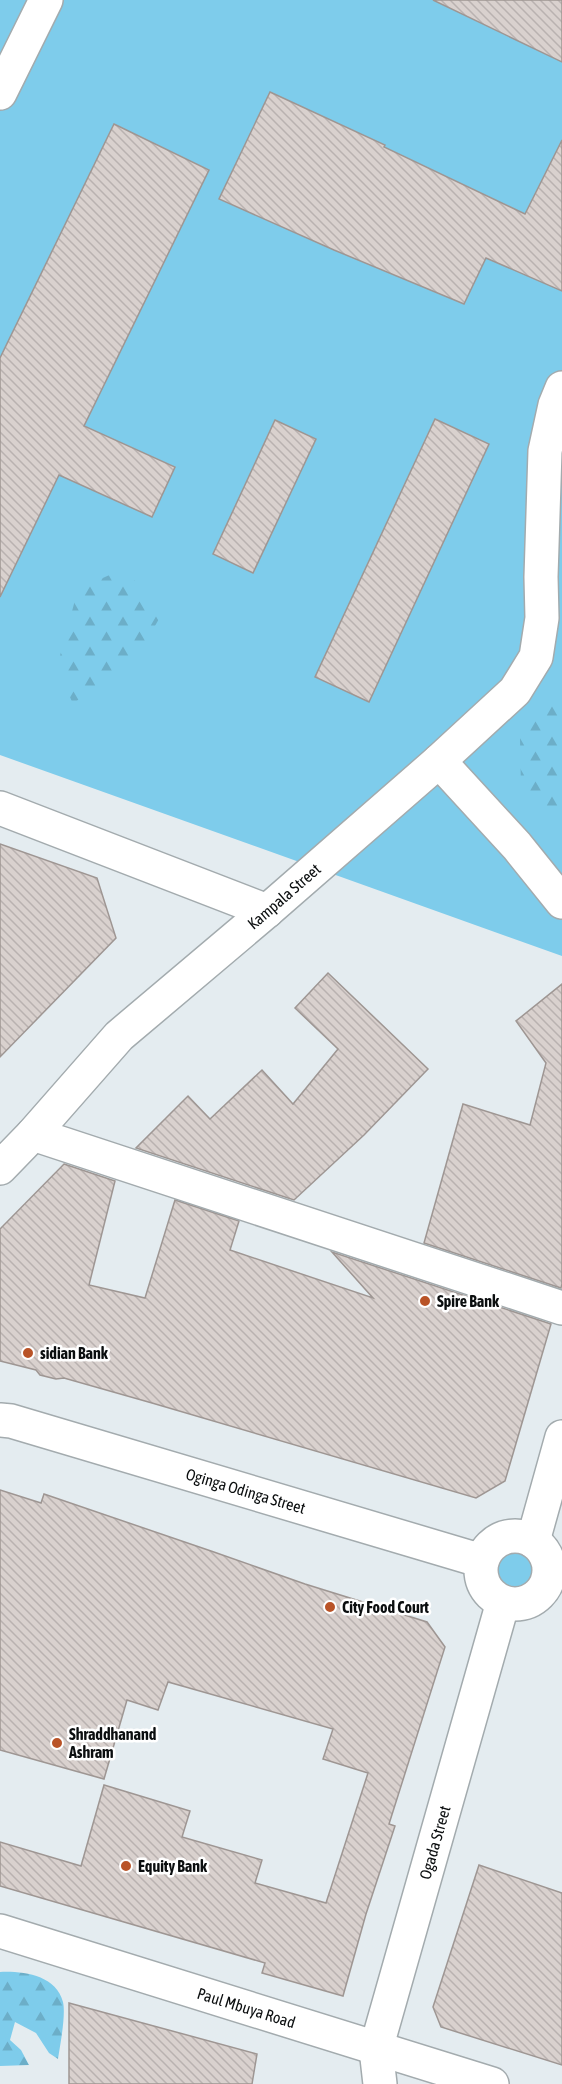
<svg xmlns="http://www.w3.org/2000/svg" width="562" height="2084" viewBox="0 0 562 2084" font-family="'Asap Condensed',sans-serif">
	<defs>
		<pattern id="forest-firs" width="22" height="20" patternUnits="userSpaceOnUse" patternTransform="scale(1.5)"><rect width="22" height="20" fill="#7ecceb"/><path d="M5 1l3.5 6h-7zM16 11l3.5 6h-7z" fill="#6caec8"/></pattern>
		<pattern id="building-back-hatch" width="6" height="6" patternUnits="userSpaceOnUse" patternTransform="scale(1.5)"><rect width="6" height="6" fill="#d9d1ce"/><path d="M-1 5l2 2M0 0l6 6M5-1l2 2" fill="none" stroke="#b9b2b0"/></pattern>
	</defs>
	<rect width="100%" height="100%" fill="#e4ecf0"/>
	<path fill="#7ecceb" d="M 0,0 L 562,0 L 562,956 L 0,755 Z
		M 524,1541 C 538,1553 544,1557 543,1576 C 505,1634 454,1545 524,1541 Z"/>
	<path fill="url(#forest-firs)" d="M 123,569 L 164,610 L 143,647 L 73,704 L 57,667 L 78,589 Z
		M 562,693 L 562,806 L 552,825 L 521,788 L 520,738 L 536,704 Z
		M 0,1972 C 23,1971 56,1975 63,2002 C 66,2015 60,2046 58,2059 L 49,2053 L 36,2033 L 15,2022 L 10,2040 L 21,2050 L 29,2065 L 0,2066 Z"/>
	<path fill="url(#building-back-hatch)" stroke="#9e9693" stroke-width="1.5" d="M 433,0 L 562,0 L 562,62 Z
		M 270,92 L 385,145 L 384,147 L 525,214 L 562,140 L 562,291 L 486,258 L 464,304 L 334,250 L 219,199 Z
		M 114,124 L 209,170 L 84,426 L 175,467 L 152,517 L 59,475 L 0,597 L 0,358 Z
		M 435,419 L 489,444 L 369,702 L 315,677 Z
		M 275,420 L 316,439 L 253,573 L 213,554 Z
		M 0,844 L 97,878 L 116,938 L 0,1057 Z
		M 328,973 L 428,1069 L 364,1135 L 294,1200 L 136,1148 L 188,1096 L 210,1119 L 262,1070 L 293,1104 L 338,1049 L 295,1008 Z
		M 562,984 L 562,1284 L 561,1288 L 424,1243 L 463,1104 L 530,1125 L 546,1063 L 516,1021 Z
		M 64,1164 L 115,1181 L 89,1285 L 145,1298 L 175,1200 L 239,1221 L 230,1250 L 373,1298 L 332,1252 L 551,1324 L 505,1481 L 476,1498 L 152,1403 L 64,1378 L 56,1379 L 40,1375 L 36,1370 L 0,1361 L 0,1229 Z
		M 0,1490 L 41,1503 L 44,1494 L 211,1551 L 305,1584 L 427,1622 L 445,1647 L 389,1824 L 395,1826 L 366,1914 L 343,1996 L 262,1973 L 265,1963 L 0,1886 L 0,1842 L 81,1866 L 104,1785 L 190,1811 L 182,1837 L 262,1860 L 255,1883 L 326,1903 L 368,1773 L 323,1759 L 333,1729 L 168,1682 L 158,1710 L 127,1700 L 104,1779 L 0,1750 Z
		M 479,1865 L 562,1893 L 562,2065 L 441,2027 L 433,2007 Z
		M 69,2003 L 257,2054 L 252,2084 L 69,2084 Z"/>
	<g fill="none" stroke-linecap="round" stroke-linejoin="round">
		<defs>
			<g id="street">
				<path d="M 0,93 L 46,0"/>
				<path d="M 439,761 L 515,691 L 536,657 L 542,618 L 541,577 L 545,451 L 555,405 L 562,388"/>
				<path d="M 0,808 L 267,911"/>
				<path d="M 33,1134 L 562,1308"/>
				<path id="s1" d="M 0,1168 L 33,1134 L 119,1036 L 267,911 L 439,761 L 517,846 L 562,902"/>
				<path d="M 533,1541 L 562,1437"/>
				<path id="s2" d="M 0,1931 L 492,2084"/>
				<path id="s3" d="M 380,2084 L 376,2049 L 503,1602"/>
			</g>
			<g id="secondary">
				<path id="s4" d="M 0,1420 L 11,1421 L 482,1561"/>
				<circle cx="515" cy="1570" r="34"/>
			</g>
		</defs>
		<use href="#street" stroke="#a3abae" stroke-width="36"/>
		<use href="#secondary" stroke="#a3abae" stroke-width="36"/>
		<use href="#street" stroke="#fff" stroke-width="33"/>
		<use href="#secondary" stroke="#fff" stroke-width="33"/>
	</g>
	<g fill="#b95327" stroke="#fff" stroke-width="2">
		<circle cx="425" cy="1301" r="6"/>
		<circle cx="28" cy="1353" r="6"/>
		<circle cx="330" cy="1607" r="6"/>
		<circle cx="57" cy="1743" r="6"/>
		<circle cx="126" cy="1866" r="6"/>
	</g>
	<g text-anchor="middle" stroke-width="5" stroke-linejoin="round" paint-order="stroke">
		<g font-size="16" fill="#0b0e0f" stroke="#fff">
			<text dy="6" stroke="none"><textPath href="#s1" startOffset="394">Kampala Street</textPath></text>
			<text dy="6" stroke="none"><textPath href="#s4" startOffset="256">Oginga Odinga Street</textPath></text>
			<text dy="6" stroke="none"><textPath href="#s3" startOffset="250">Ogada Street</textPath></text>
			<text dy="6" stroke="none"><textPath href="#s2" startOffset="258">Paul Mbuya Road</textPath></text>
		</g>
		<g font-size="16" font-weight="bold" fill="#0b0e0f" stroke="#fff" text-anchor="start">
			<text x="437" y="1307">Spire Bank</text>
			<text x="40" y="1359">sidian Bank</text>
			<text x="342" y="1613">City Food Court</text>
			<text x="69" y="1740">Shraddhanand<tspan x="69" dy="18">Ashram</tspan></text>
			<text x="138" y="1872">Equity Bank</text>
		</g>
	</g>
</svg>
